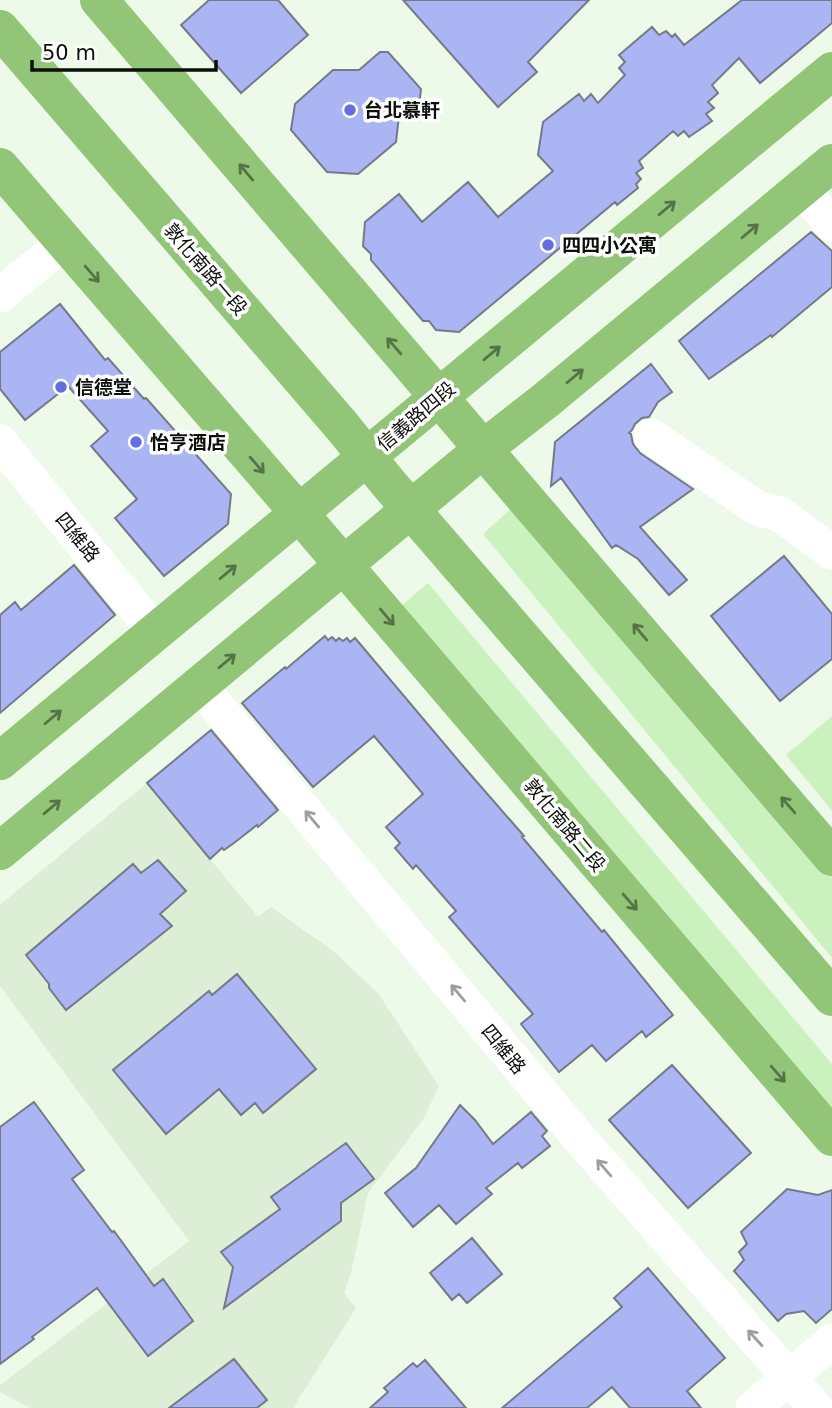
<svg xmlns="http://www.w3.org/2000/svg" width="832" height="1408" viewBox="0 0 832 1408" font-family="'DejaVu Sans','Noto Sans TC',sans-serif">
	<rect width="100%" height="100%" fill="#edfae9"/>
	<path fill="#ddeed7" d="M 147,783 L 258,917 L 271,907 L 332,950 L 378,993 L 439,1086 L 424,1118 L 368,1193 L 351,1273 L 344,1293 L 356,1308 L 293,1408 L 30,1408 L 0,1392 L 0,1385 L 189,1241 L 0,986 L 0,905 Z"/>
	<path fill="#cbf1be" d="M 512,508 L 832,876 L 832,958 L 483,534 Z
		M 428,583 L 832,1064 L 832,1110 L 400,607 Z
		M 832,716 L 832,811 L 786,755 Z"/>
	<path fill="#acb5f3" stroke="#76798a" stroke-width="2" d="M 209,0 L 278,0 L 308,35 L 241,93 L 181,25 Z
		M 403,0 L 589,0 L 528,62 L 537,72 L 498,107 Z
		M 742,0 L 832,0 L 832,23 L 760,83 L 739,58 L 712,85 L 718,93 L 708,102 L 714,108 L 706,114 L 712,121 L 689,137 L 684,131 L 678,136 L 673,131 L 639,161 L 643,168 L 636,173 L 641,179 L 636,184 L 638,188 L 617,205 L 615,202 L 459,332 L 436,330 L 429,321 L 423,321 L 371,260 L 371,254 L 363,246 L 365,222 L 399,194 L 422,222 L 468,182 L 498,217 L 553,171 L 538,155 L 543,122 L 579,94 L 584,101 L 591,94 L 598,103 L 625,75 L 619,68 L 625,62 L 619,55 L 652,27 L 659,35 L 666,31 L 672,37 L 675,34 L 684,45 Z
		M 380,52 L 388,52 L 421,89 L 420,98 L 399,116 L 396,142 L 358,174 L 327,172 L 291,130 L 295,104 L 333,70 L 359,70 Z
		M 811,232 L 832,251 L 832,287 L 772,337 L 771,335 L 709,379 L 679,341 Z
		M 60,304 L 105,360 L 108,358 L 144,399 L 146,398 L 231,494 L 228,524 L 164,576 L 115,518 L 137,499 L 91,446 L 108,431 L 68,386 L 25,420 L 0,389 L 0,352 Z
		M 651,364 L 672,392 L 658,402 L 649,417 L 642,418 L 635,424 L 632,430 L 629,433 L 631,434 L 633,444 L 640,453 L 693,489 L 640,527 L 687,580 L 669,595 L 638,559 L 616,545 L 612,548 L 561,478 L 551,486 L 555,442 Z
		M 784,556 L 832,614 L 832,659 L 780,701 L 711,616 Z
		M 74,565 L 115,615 L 0,713 L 0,615 L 15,602 L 21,610 Z
		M 325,636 L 328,640 L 332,637 L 336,641 L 339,638 L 343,641 L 347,638 L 350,642 L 355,638 L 463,766 L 524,836 L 522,837 L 602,932 L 604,930 L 673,1015 L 646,1037 L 642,1031 L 606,1061 L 592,1045 L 559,1072 L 521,1024 L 533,1014 L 449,917 L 456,911 L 416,865 L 413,869 L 395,848 L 400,843 L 386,827 L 423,794 L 374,736 L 313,787 L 242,703 L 285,667 L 286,669 Z
		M 211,730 L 278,810 L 258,827 L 257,825 L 234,843 L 224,850 L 222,848 L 210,859 L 147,783 Z
		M 158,860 L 186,891 L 160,914 L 172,926 L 66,1010 L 49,988 L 49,984 L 26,955 L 133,864 L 141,873 Z
		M 237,974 L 316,1069 L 263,1113 L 255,1103 L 241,1115 L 219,1089 L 166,1134 L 113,1070 L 209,991 L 212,995 Z
		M 672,1065 L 751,1153 L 688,1208 L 609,1120 Z
		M 34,1102 L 84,1170 L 72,1179 L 112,1232 L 114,1231 L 154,1286 L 163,1279 L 193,1321 L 148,1356 L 97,1288 L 32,1337 L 34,1339 L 0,1364 L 0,1127 Z
		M 460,1105 L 475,1120 L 493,1144 L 531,1112 L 547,1131 L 542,1136 L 550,1146 L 522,1168 L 518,1163 L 486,1188 L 492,1194 L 456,1224 L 439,1205 L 413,1227 L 385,1193 L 416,1168 Z
		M 346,1143 L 374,1179 L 341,1203 L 341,1221 L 224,1308 L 233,1267 L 221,1252 L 280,1209 L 271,1197 Z
		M 787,1189 L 818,1195 L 832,1190 L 832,1309 L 816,1323 L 804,1311 L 786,1314 L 778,1321 L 734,1271 L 744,1260 L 739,1252 L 747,1244 L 741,1232 Z
		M 472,1238 L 502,1274 L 467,1303 L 459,1294 L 452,1300 L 430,1273 Z
		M 648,1268 L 725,1358 L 687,1391 L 701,1408 L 630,1408 L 612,1387 L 587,1408 L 502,1408 L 622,1307 L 614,1298 Z
		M 234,1359 L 267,1400 L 257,1408 L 169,1408 Z
		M 425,1360 L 466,1408 L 370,1408 L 388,1392 L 384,1388 L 413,1363 L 417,1367 Z"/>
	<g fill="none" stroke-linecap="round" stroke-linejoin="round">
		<path stroke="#fff" stroke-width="35" d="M 801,188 L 832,225
			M 0,295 L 64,243
			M 651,436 L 757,508 L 780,514 L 832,552
			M 0,442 L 155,632
			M 199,685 L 580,1139 L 816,1408
			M 753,1408 L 832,1341"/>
		<path stroke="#92c577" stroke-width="38" d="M 99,0 L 832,857
			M 0,29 L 341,425 L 389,484 L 832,997
			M 0,167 L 299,513 L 832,1137
			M 0,761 L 832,71
			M 0,851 L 483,449 L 546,400 L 832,163"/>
	</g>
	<defs><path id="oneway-shaft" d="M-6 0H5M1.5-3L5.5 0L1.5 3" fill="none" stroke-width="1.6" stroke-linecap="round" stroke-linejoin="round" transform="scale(1.75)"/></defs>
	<g stroke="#557346">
		<use href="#oneway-shaft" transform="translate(246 172) rotate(-130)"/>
		<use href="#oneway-shaft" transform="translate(667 208) rotate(-40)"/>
		<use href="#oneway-shaft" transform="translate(750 231) rotate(-40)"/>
		<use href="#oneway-shaft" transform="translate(92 274) rotate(49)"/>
		<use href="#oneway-shaft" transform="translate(394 346) rotate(-131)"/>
		<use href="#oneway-shaft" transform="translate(492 353) rotate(-40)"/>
		<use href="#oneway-shaft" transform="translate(575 376) rotate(-40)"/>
		<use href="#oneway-shaft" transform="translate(257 465) rotate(49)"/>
		<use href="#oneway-shaft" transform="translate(228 572) rotate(-40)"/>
		<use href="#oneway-shaft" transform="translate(387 617) rotate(50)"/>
		<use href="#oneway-shaft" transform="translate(640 632) rotate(-130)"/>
		<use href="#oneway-shaft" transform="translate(227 661) rotate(-40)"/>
		<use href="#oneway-shaft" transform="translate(53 717) rotate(-40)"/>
		<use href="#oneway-shaft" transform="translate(788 805) rotate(-131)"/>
		<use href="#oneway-shaft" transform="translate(52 807) rotate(-40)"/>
		<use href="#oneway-shaft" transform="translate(630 902) rotate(49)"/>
		<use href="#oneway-shaft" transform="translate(778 1074) rotate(49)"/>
	</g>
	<g stroke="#9d9f9d">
		<use href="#oneway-shaft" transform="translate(312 819) rotate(-130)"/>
		<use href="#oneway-shaft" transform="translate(458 993) rotate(-130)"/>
		<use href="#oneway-shaft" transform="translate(604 1168) rotate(-131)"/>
		<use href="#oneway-shaft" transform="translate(755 1338) rotate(-132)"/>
	</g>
	<g fill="#676ce5" stroke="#fff" stroke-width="2.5">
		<circle cx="350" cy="110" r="7"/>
		<circle cx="548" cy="245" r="7"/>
		<circle cx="61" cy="387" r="7"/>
		<circle cx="136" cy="442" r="7"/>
	</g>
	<g text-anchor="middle" stroke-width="7" stroke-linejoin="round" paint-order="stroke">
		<g font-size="19" font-weight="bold" fill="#0b0f09" stroke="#fff" text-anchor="start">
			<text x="364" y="117">台北慕軒</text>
			<text x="562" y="252">四四小公寓</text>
			<text x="75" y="394">信德堂</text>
			<text x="150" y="449">怡亨酒店</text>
		</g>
		<g font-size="19" fill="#0b0f09" stroke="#fff">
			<text transform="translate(206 269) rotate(49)" y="7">敦化南路一段</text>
			<text transform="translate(416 416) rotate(-40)" y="7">信義路四段</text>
			<text transform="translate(78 537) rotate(51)" y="7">四維路</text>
			<text transform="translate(565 825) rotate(50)" y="7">敦化南路二段</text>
			<text transform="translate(504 1049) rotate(51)" y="7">四維路</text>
		</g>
	</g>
	<path d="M32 60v10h184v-10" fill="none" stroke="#0b0f09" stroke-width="3.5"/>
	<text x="42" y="60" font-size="21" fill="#0b0f09" stroke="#ffffff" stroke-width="5" paint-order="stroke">50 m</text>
</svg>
